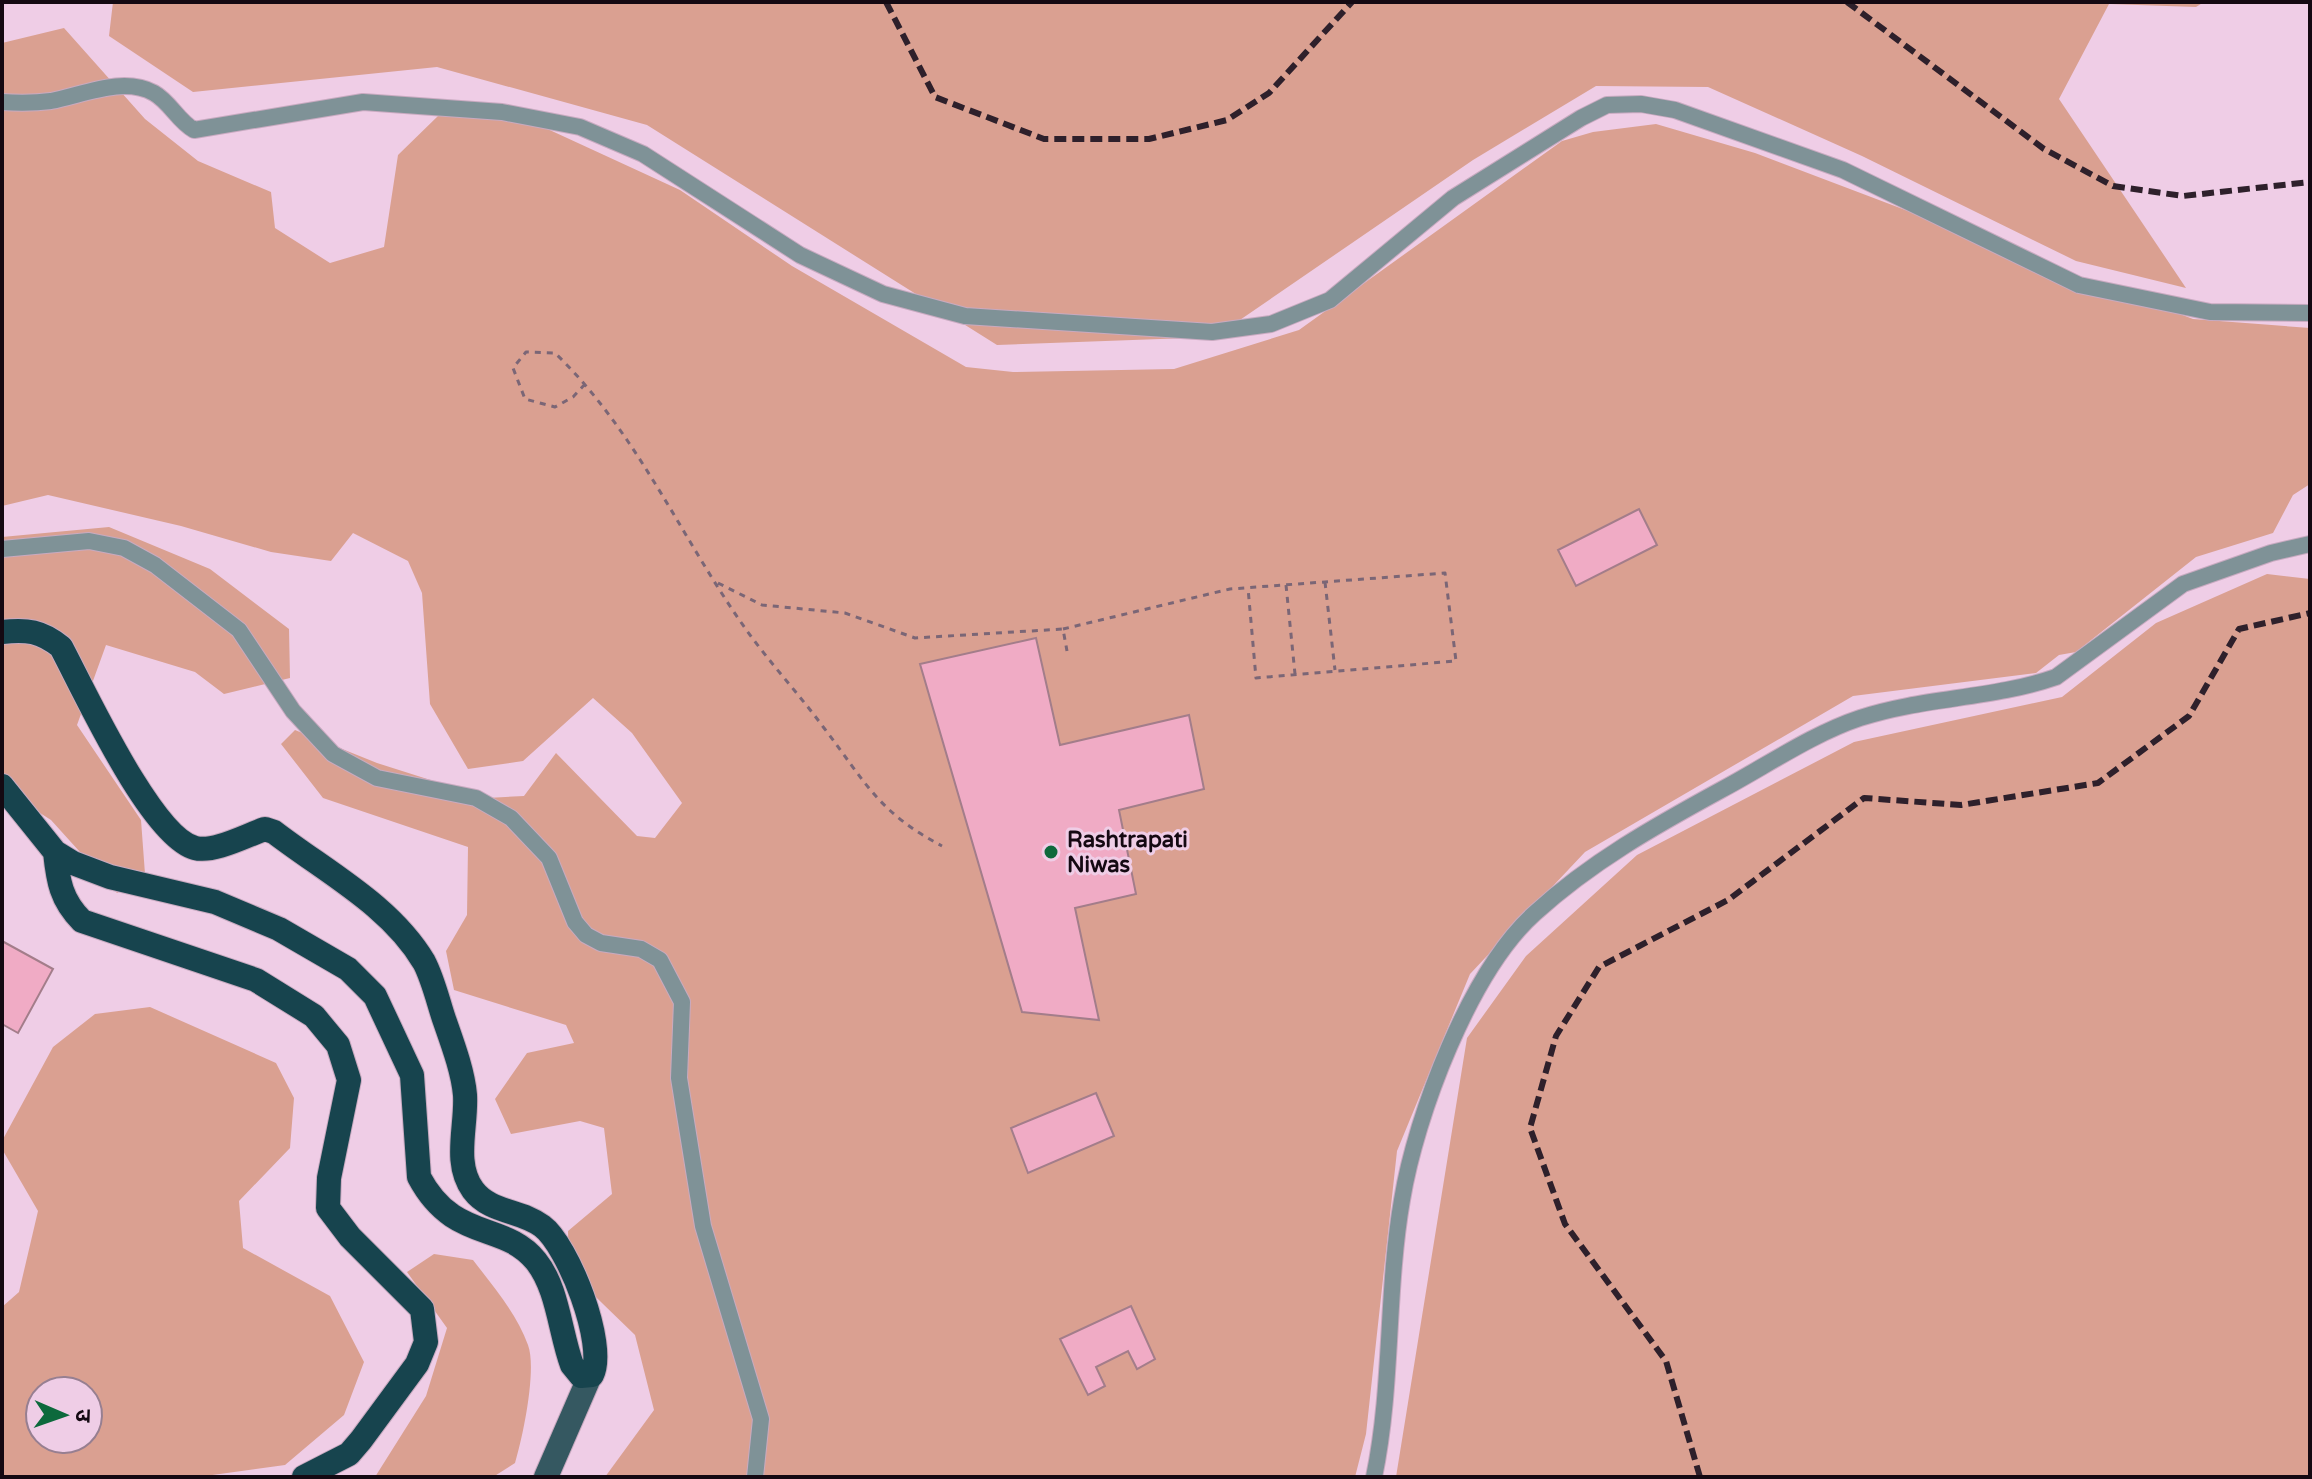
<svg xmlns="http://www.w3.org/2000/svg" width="2312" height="1479" viewBox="0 0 2312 1479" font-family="'Varela Round','Noto Sans Devanagari',sans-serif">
	<rect width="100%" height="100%" fill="#efcde6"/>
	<path fill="#daa091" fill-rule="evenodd" d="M 113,2 L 2204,2 L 2196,7 L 2109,4 L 2059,99 L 2186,288 L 2076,261 L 1862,156 L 1708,87 L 1596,86 L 1473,160 L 1215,337 L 997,345 L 647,125 L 437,67 L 193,92 L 109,36 Z
		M 64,28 L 145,119 L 198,161 L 271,192 L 275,228 L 330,263 L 384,247 L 398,155 L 438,116 L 490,108 L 541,126 L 680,190 L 792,266 L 966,367 L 1013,372 L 1174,369 L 1299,330 L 1562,141 L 1593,132 L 1656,124 L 1755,153 L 2193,319 L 2310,328 L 2310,484 L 2293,495 L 2273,533 L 2196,557 L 2076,652 L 2059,655 L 2036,673 L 1853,696 L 1585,852 L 1470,974 L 1397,1151 L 1366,1434 L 1355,1477 L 605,1477 L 654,1410 L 635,1335 L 569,1271 L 568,1231 L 612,1194 L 604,1128 L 580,1121 L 511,1134 L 495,1099 L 527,1053 L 574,1043 L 566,1025 L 454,990 L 446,951 L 467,915 L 468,847 L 323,798 L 281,744 L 295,730 L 377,763 L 487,798 L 524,796 L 556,753 L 637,836 L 655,838 L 682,803 L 632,733 L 593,698 L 523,761 L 468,769 L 430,704 L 422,593 L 408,561 L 353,533 L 331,561 L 271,552 L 181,526 L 48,495 L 2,506 L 2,43 Z
		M 109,527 L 210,569 L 289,629 L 290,678 L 224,694 L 195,672 L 106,645 L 77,725 L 141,820 L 145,874 L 117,893 L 51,820 L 2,789 L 2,537 Z
		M 2267,574 L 2310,579 L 2310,1477 L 1396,1477 L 1467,1038 L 1526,956 L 1637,855 L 1854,742 L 2062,697 L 2156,623 Z
		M 150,1007 L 276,1063 L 294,1098 L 290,1148 L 239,1201 L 243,1248 L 330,1296 L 364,1362 L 344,1415 L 285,1465 L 198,1477 L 2,1477 L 2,1307 L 19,1292 L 38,1211 L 2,1149 L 2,1141 L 53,1047 L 95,1014 ZM 40,1391 L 88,1391 L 88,1439 L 40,1439 Z
		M 434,1254 L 473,1260 C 493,1286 517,1314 528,1345 C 537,1369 523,1437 515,1463 L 493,1477 L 375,1477 L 426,1396 L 447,1328 L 407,1272 Z"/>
	<path fill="#f0abc5" stroke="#a37d8a" stroke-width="2" d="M 1639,509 L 1657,545 L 1576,586 L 1558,550 Z
		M 1036,638 L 1060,745 L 1189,715 L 1204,789 L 1119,810 L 1136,894 L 1075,908 L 1099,1020 L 1022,1012 L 920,664 Z
		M 2,941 L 53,969 L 18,1033 L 2,1024 Z
		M 1096,1093 L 1114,1136 L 1028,1173 L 1011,1128 Z
		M 1131,1306 L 1155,1359 L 1137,1369 L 1128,1351 L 1096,1367 L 1105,1386 L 1088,1395 L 1060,1339 Z"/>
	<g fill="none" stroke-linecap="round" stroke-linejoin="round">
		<defs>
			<path id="street" d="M 2,102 C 19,103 35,103 51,101 C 83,95 123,76 154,93 C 170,102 178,121 194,130 L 363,102 L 502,112 L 580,127 L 643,154 L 800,255 L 883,294 L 965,316 L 1212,332 L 1271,324 L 1330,300 L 1453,198 L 1581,118 L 1607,105 L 1641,104 L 1675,110 L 1843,170 L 2079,285 L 2210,312 L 2310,313
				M 2,549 L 89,541 L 124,548 L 155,565 L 239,630 L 293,711 L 333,754 L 377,778 L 476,798 L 511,818 L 549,858 L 575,922 L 586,935 L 601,943 L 641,949 L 660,960 L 682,1002 L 679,1078 L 703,1226 L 761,1419 L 755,1477
				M 1374,1477 C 1393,1386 1386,1292 1402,1200 C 1416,1115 1470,971 1535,913 C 1591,862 1655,826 1721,790 C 1766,766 1812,734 1860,718 C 1924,697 1993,699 2056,677 L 2183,584 L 2271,553 L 2310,544"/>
			<path id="primary" d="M 546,1477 L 589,1378"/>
			<path id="highway" d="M 2,632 C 27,629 41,631 61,647 C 83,688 151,837 195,848 C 214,853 247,835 265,829 L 274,832 C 326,872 390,905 424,962 C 433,979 438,1001 444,1019 C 452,1042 463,1071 465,1095 C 467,1126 453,1163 473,1190 C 490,1213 521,1210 542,1226 C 568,1245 607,1345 592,1375 L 581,1376 L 572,1365 C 560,1333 558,1288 536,1261 C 504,1221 454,1243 419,1177 L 412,1075 L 375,996 L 348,969 L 279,929 L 215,902 L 110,877 L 73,863 L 55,852 L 2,786
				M 55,852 C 58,881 61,900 82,921 L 256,980 L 314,1016 L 338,1045 L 349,1080 L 329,1178 L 328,1208 L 350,1237 L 422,1309 L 426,1342 L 417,1364 L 361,1440 L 349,1454 L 304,1477"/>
		</defs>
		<use href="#street" stroke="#c8aac0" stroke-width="18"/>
		<use href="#primary" stroke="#c8aac0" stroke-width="26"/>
		<use href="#highway" stroke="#c8aac0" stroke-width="26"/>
		<path stroke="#7b6676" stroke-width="3" stroke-dasharray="6 6" stroke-linecap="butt" d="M 585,384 L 573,397 L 555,407 L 525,399 L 513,368 L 526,352 L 555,353 C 637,432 680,536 745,628 C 769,662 799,694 824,728 C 866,783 878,812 942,846
			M 1325,582 L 1335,670
			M 718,583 L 762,605 L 845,613 L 915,638 L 1063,629 L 1067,651
			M 1286,585 L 1295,674
			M 1063,629 L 1230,589 L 1445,573 L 1456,661 L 1256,678 L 1248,588"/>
		<use href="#street" stroke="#7f9297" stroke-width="16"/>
		<use href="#primary" stroke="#355861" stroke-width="24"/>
		<use href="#highway" stroke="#17444e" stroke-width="24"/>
		<path stroke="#2e202b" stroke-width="6" stroke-dasharray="12 6" stroke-linecap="butt" d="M 886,2 L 935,97 L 1044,139 L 1149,139 L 1227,120 L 1269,93 L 1352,2
			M 1847,2 L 2044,149 L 2113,186 L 2183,196 L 2310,182
			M 1700,1477 L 1666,1361 L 1565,1224 L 1530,1128 L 1556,1036 L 1599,967 L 1728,900 L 1864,798 L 1961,805 L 2098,783 L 2189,716 L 2239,629 L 2310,613"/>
	</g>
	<circle fill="#0d693c" stroke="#efcde6" stroke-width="3" cx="1051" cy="852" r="8"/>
	<g text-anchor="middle" stroke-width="6" stroke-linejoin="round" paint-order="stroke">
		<g font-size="22" font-weight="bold" fill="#140912" stroke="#efcde6" text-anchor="start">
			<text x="1067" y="847">Rashtrapati<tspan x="1067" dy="25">Niwas</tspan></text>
		</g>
	</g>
	<rect width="2312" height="1479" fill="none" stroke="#140912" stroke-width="8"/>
	<g transform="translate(64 1415) rotate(92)"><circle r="38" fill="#efcde6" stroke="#977f91" stroke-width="2"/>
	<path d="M0-6L14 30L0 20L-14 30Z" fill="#0d693c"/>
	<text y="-12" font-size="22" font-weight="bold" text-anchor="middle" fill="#140912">उ</text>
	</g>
</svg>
